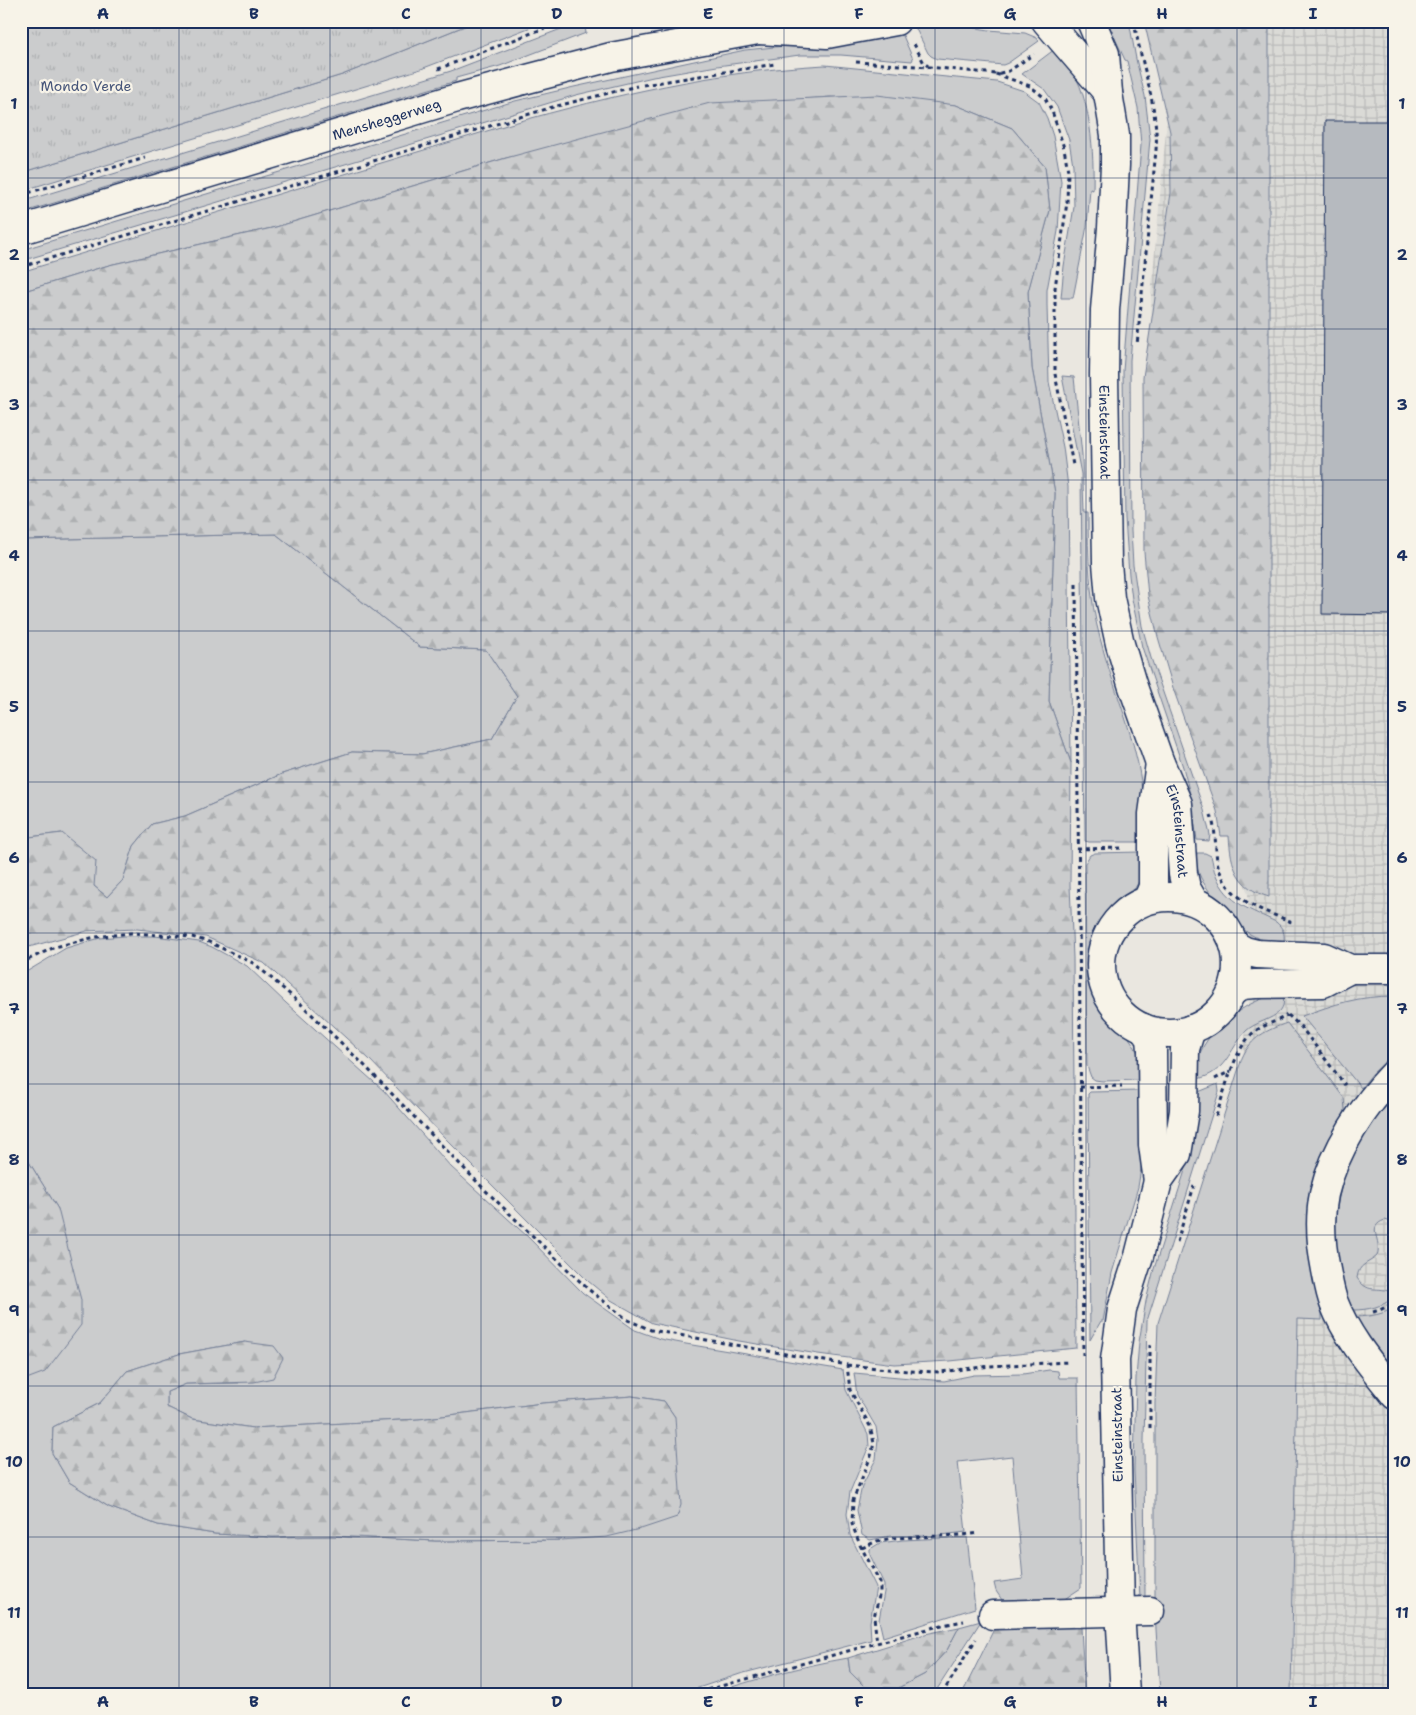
<svg xmlns="http://www.w3.org/2000/svg" width="1416" height="1715" viewBox="0 0 1416 1715" font-family="'Shantell Sans',sans-serif">
	<defs>
		<pattern id="industrial-grid" width="8" height="8" patternUnits="userSpaceOnUse" patternTransform="scale(1.25)"><rect width="8" height="8" fill="#dadad6"/><path d="M0 4h8M4 0v8" fill="none" stroke="#babbba"/></pattern>
		<pattern id="forest-firs" width="22" height="20" patternUnits="userSpaceOnUse" patternTransform="scale(1.25)"><rect width="22" height="20" fill="#cbcccd"/><path d="M5 1l3.5 6h-7zM16 11l3.5 6h-7z" fill="#aeb0b2"/></pattern>
		<pattern id="park-tufts" width="24" height="20" patternUnits="userSpaceOnUse" patternTransform="scale(1.25)"><rect width="24" height="20" fill="#cbcccd"/><path d="M3 7l-1-3M5 7V3M7 7l1-3M15 17l-1-3M17 17v-4M19 17l1-3" fill="none" stroke="#aeb0b2"/></pattern>
	</defs>
	<rect width="100%" height="100%" fill="#eae7e0"/>
	<filter id="ink" filterUnits="userSpaceOnUse"><feTurbulence type="fractalNoise" baseFrequency=".02" numOctaves="2"/><feDisplacementMap in="SourceGraphic" scale="10" xChannelSelector="R" yChannelSelector="G"/><feConvolveMatrix kernelMatrix="1 2 1 2 8 2 1 2 1" color-interpolation-filters="sRGB"/></filter>
	<g filter="url(#ink)">
		<path fill="url(#industrial-grid)" d="M 1176,21 L 1395,21 L 1395,1694 L 1184,1694 L 1155,1550 L 1156,1358 L 1199,1200 L 1242,1065 L 1249,1004 L 1248,894 L 1163,649 L 1151,295 Z"/>
		<path fill="#cbcccd" stroke="#737e96" fill-rule="evenodd" d="M 477,21 L 547,21 L 421,69 L 21,191 L 21,173 L 342,75 Z
			M 582,21 L 584,21 L 586,33 L 500,66 L 456,78 L 456,81 L 21,213 L 21,202 L 451,71 Z
			M 1107,21 L 1129,21 L 1136,59 L 1145,96 L 1150,139 L 1130,360 L 1131,531 L 1133,565 L 1142,626 L 1151,658 L 1204,810 L 1210,835 L 1209,841 L 1197,840 L 1191,798 L 1183,767 L 1142,647 L 1132,599 L 1129,575 L 1125,518 L 1123,371 L 1141,145 L 1138,108 L 1127,61 L 1125,60 Z
			M 941,22 L 989,30 L 1025,33 L 1037,38 L 1039,41 L 1008,63 L 1003,65 L 937,59 L 931,56 L 928,53 L 915,27 L 916,25 Z
			M 901,31 L 913,59 L 912,61 L 841,55 L 800,55 L 717,66 L 653,77 L 576,95 L 21,261 L 21,250 L 515,101 L 574,87 L 745,50 L 784,46 L 806,46 Z
			M 1055,49 C 1060,55 1066,61 1070,67 C 1091,97 1094,154 1093,190 L 1090,189 L 1087,226 L 1073,298 L 1061,298 L 1064,266 L 1074,207 L 1073,165 L 1069,140 L 1057,107 L 1044,89 L 1022,74 Z
			M 825,65 L 997,82 L 1024,91 L 1039,102 L 1047,118 L 1053,136 L 1061,181 L 1058,231 L 1047,290 L 1047,305 L 1049,382 L 1063,447 L 1068,487 L 1071,763 L 1049,701 L 1055,493 L 1032,368 L 1028,291 L 1050,210 L 1045,167 L 1012,128 L 956,105 L 830,97 L 774,101 L 506,158 L 276,227 L 109,265 L 21,292 L 21,272 L 510,124 C 613,95 717,71 825,65 Z
			M 1062,376 L 1074,377 L 1082,455 L 1084,513 L 1088,513 C 1088,555 1089,598 1100,638 C 1112,686 1134,732 1141,781 C 1143,801 1142,822 1141,842 L 1089,842 L 1085,841 L 1081,474 Z
			M 276,534 L 420,647 L 486,650 L 517,696 L 492,739 L 422,754 L 352,752 L 282,774 L 185,816 L 152,824 L 134,846 L 123,880 L 107,897 L 94,886 L 62,833 L 21,838 L 21,540 Z
			M 1141,852 C 1141,863 1142,873 1138,883 C 1132,895 1122,902 1113,912 C 1099,927 1091,947 1091,968 C 1093,1015 1123,1018 1138,1054 C 1141,1063 1141,1071 1141,1080 L 1102,1081 L 1095,1080 L 1091,1077 L 1087,1066 L 1085,863 L 1090,855 L 1095,853 Z
			M 1197,853 L 1205,853 L 1211,856 C 1213,862 1213,869 1216,875 C 1227,904 1252,910 1276,922 C 1283,928 1285,933 1284,942 C 1270,942 1258,940 1247,932 C 1239,927 1234,919 1228,913 C 1214,897 1192,876 1197,853 Z
			M 124,936 L 155,936 L 199,942 L 212,947 L 247,966 L 286,1003 L 384,1091 L 451,1167 L 528,1237 L 583,1293 L 635,1330 L 660,1339 L 686,1344 L 843,1370 L 846,1390 L 868,1434 L 869,1446 L 850,1492 L 847,1514 L 850,1535 L 876,1587 L 870,1622 L 871,1640 L 740,1674 L 680,1694 L 21,1694 L 21,1378 L 24,1380 L 58,1209 L 21,1149 L 21,975 L 66,948 L 100,938 ZM 245,1342 L 239,1383 L 186,1384 L 167,1392 L 167,1407 L 192,1419 L 253,1428 L 419,1419 L 543,1403 L 632,1396 L 664,1401 L 675,1417 L 560,1540 L 436,1541 L 332,1536 L 273,1537 L 215,1534 L 158,1525 L 109,1507 L 69,1482 L 52,1453 L 53,1427 L 100,1403 L 127,1371 L 179,1354 Z
			M 1272,996 L 1283,996 C 1284,1002 1284,1006 1280,1011 C 1272,1020 1255,1022 1246,1031 C 1229,1050 1226,1073 1197,1079 C 1197,1071 1197,1064 1199,1056 C 1208,1029 1245,1002 1272,996 Z
			M 1395,996 L 1395,1053 L 1373,1073 L 1361,1088 L 1302,1016 C 1335,1004 1358,996 1395,996 Z
			M 1287,1023 L 1344,1098 L 1345,1110 L 1308,1228 L 1309,1256 L 1322,1306 L 1322,1320 L 1298,1319 L 1291,1694 L 1160,1694 L 1155,1613 L 1155,1403 L 1158,1323 L 1242,1058 C 1251,1037 1267,1030 1287,1023 Z
			M 1218,1084 L 1219,1092 L 1147,1321 L 1144,1440 L 1145,1598 L 1140,1598 L 1134,1470 L 1136,1378 L 1139,1342 L 1146,1301 L 1154,1269 L 1187,1164 L 1196,1093 Z
			M 1141,1091 L 1142,1162 L 1138,1187 L 1112,1273 L 1103,1321 L 1101,1321 L 1090,1340 L 1088,1094 L 1090,1092 Z
			M 1395,1102 L 1395,1140 L 1390,1145 L 1395,1150 L 1395,1172 L 1390,1176 L 1395,1180 L 1395,1242 L 1392,1237 L 1391,1222 L 1385,1220 C 1365,1227 1383,1239 1377,1256 C 1367,1265 1359,1263 1357,1278 C 1370,1297 1380,1283 1395,1295 L 1395,1297 C 1381,1307 1369,1310 1352,1310 C 1325,1248 1331,1185 1368,1129 C 1375,1119 1382,1106 1395,1102 Z
			M 1395,1307 L 1395,1373 L 1381,1357 L 1356,1317 C 1371,1316 1382,1315 1395,1307 Z
			M 1049,1370 L 1058,1371 L 1059,1378 L 1078,1378 L 1081,1588 L 1063,1600 L 1006,1606 L 996,1591 L 994,1583 L 1023,1579 L 1012,1456 L 958,1462 L 966,1532 L 933,1536 L 890,1536 L 870,1540 L 862,1535 L 857,1510 L 862,1486 L 876,1459 L 878,1440 L 876,1427 L 857,1395 L 854,1373 L 944,1381 L 974,1375 L 1023,1374 Z
			M 967,1537 L 975,1608 L 883,1637 L 879,1620 L 884,1592 L 884,1584 L 870,1555 L 870,1549 L 880,1543 L 903,1540 Z
			M 981,1621 L 934,1694 L 710,1694 C 755,1679 802,1666 848,1658 L 850,1672 L 898,1688 L 925,1674 L 947,1650 L 959,1627 Z"/>
		<path fill="url(#forest-firs)" stroke="#737e96" d="M 1144,21 L 1269,21 L 1269,897 C 1236,887 1231,866 1229,836 L 1221,836 L 1217,811 L 1174,691 L 1158,637 L 1148,596 L 1144,552 L 1143,377 L 1171,193 L 1170,132 Z
			M 877,95 L 956,105 L 1012,128 L 1045,167 L 1050,210 L 1028,292 L 1032,368 L 1055,493 L 1049,701 L 1071,763 L 1070,885 L 1073,958 L 1076,1348 L 950,1361 L 894,1364 L 818,1354 L 739,1341 L 652,1323 L 611,1300 L 588,1281 L 446,1139 L 369,1059 L 264,963 L 206,937 L 137,929 L 87,931 L 29,947 L 21,951 L 21,838 L 62,833 L 96,861 L 94,886 L 107,897 L 123,880 L 134,846 L 152,824 L 185,816 L 282,774 L 352,752 L 422,754 L 492,739 L 517,696 L 486,650 L 420,647 L 276,534 L 21,540 L 21,292 L 109,265 L 276,227 L 506,158 L 710,103 Z
			M 21,1149 L 58,1209 L 81,1300 L 81,1325 L 45,1372 L 24,1380 L 21,1378 Z
			M 245,1342 L 274,1346 L 283,1358 L 273,1378 L 254,1382 L 186,1384 L 167,1392 L 167,1407 L 192,1419 L 253,1428 L 419,1419 L 543,1403 L 632,1396 L 664,1401 L 675,1417 L 681,1505 L 677,1517 L 644,1528 L 607,1537 L 560,1540 L 436,1541 L 332,1536 L 273,1537 L 215,1534 L 158,1525 L 109,1507 L 69,1482 L 52,1453 L 53,1427 L 100,1403 L 127,1371 L 179,1354 Z
			M 1060,1620 L 1081,1628 L 1085,1694 L 962,1694 L 995,1627 Z
			M 959,1627 L 947,1650 L 925,1674 L 898,1688 L 865,1687 L 850,1672 L 848,1658 L 925,1634 Z"/>
		<path fill="url(#park-tufts)" stroke="#737e96" d="M 21,21 L 477,21 L 342,75 L 21,173 Z"/>
		<path fill="#b6babf" stroke="#1b2f5e" d="M 1325,121 L 1395,121 L 1395,615 L 1322,614 Z"/>
		<g fill="none" stroke-linecap="round" stroke-linejoin="round">
			<defs>
				<g id="minor">
					<path d="M 1046,21 L 1108,93"/>
					<path id="s1" d="M 1091,21 L 1105,54 L 1108,93 L 1115,135 L 1115,165 L 1112,228 L 1105,310 L 1104,375 L 1107,563 L 1110,598 L 1120,644 L 1132,684 L 1160,763 L 1178,804 L 1183,874 L 1186,888 L 1193,900"/>
					<circle cx="1169" cy="965" r="68"/>
					<path d="M 1148,899 L 1153,887 L 1153,814 L 1160,763"/>
					<path d="M 1234,945 L 1245,951 L 1257,954 L 1324,957 L 1350,969 L 1395,969"/>
					<path d="M 1232,992 L 1242,985 L 1255,984 L 1323,983 L 1350,969"/>
					<path d="M 1143,1028 L 1151,1038 L 1152,1050 L 1153,1145 L 1158,1181"/>
					<path d="M 1395,1073 C 1364,1105 1334,1150 1324,1194 C 1319,1218 1321,1245 1326,1270 C 1328,1280 1330,1293 1334,1303 C 1347,1337 1372,1366 1395,1395"/>
					<path d="M 993,1615 L 1150,1611"/>
					<path d="M 1125,1694 L 1120,1611 L 1115,1360 L 1122,1309 L 1139,1256 L 1158,1181 L 1177,1154 L 1184,1111 L 1185,1049 L 1191,1029"/>
				</g>
				<g id="major">
					<path d="M 759,30 L 827,34 L 896,21"/>
					<path id="s2" d="M 21,230 L 457,98 L 531,78 L 611,57 L 758,30 L 781,21"/>
				</g>
			</defs>
			<use href="#minor" stroke="#1b2f5e" stroke-width="31"/>
			<use href="#major" stroke="#1b2f5e" stroke-width="31"/>
			<path stroke="#1b2f5e" stroke-width="3" stroke-dasharray="4 4" stroke-linecap="butt" d="M 1134,21 C 1140,59 1154,95 1156,132 C 1157,141 1156,151 1155,160 L 1137,345
				M 914,44 L 924,63 L 928,66
				M 856,62 L 929,67 L 996,74 L 1009,71 L 1034,54
				M 438,69 L 563,21
				M 996,74 L 1030,86 L 1045,98 L 1052,111 L 1064,148 L 1068,171 L 1067,202 L 1055,288 L 1055,374 L 1073,465
				M 643,85 L 775,64
				M 21,195 L 145,158
				M 21,267 L 553,107 L 637,86
				M 1076,584 L 1083,1355
				M 1211,815 C 1216,830 1215,845 1217,861 C 1224,898 1258,909 1290,921 L 1289,926
				M 1077,849 L 1123,848
				M 21,963 L 55,947 L 95,937 L 131,933 L 192,937 L 209,942 L 255,964 L 302,1005 L 364,1065 L 484,1189 L 588,1289 L 628,1320 L 651,1330 L 847,1365 L 850,1390 L 870,1426 L 874,1443 L 871,1456 L 853,1500 L 852,1524 L 860,1545 L 880,1582 L 880,1592 L 874,1617 L 877,1643
				M 1288,1015 L 1301,1027 L 1345,1085
				M 1215,1079 L 1231,1071
				M 1080,1087 L 1122,1086
				M 1216,1116 C 1225,1091 1234,1049 1254,1032 C 1264,1024 1278,1022 1287,1015
				M 1177,1242 L 1194,1186
				M 1373,1312 L 1380,1310 L 1395,1302
				M 847,1365 L 908,1371 L 940,1372 L 990,1366 L 1069,1362
				M 1150,1428 L 1150,1345
				M 862,1548 L 877,1541 L 893,1538 L 962,1535 L 980,1533
				M 692,1694 L 942,1625 L 964,1621
				M 942,1694 L 976,1639"/>
			<use href="#minor" stroke="#f7f3e8" stroke-width="28"/>
			<use href="#major" stroke="#f7f3e8" stroke-width="28"/>
		</g>
	</g>
	<path fill="none" stroke="#1b2f5e" stroke-width="1" stroke-opacity="0.55" d="M 179,21 L 179,1694M 330,21 L 330,1694M 481,21 L 481,1694M 632,21 L 632,1694M 784,21 L 784,1694M 935,21 L 935,1694M 1086,21 L 1086,1694M 1237,21 L 1237,1694M 21,178 L 1395,178M 21,329 L 1395,329M 21,480 L 1395,480M 21,631 L 1395,631M 21,782 L 1395,782M 21,933 L 1395,933M 21,1084 L 1395,1084M 21,1235 L 1395,1235M 21,1386 L 1395,1386M 21,1537 L 1395,1537"/>
	<g text-anchor="middle" stroke-width="4.5" stroke-linejoin="round" paint-order="stroke">
		<g font-size="14" fill="#47567a" stroke="#f7f3e8">
			<text x="86" y="91">Mondo Verde</text>
		</g>
		<g font-size="14" fill="#1b2f5e" stroke="#f7f3e8">
			<text dy="5" stroke="none"><textPath href="#s2" startOffset="382">Mensheggerweg</textPath></text>
			<text dy="5" stroke="none"><textPath href="#s1" startOffset="415">Einsteinstraat</textPath></text>
			<text dy="5" stroke="none"><textPath href="#s1" startOffset="825">Einsteinstraat</textPath></text>
			<text transform="translate(1117 1435) rotate(-91)" y="5">Einsteinstraat</text>
		</g>
	</g>
	<rect width="1416" height="1715" fill="none" stroke="#f7f3e8" stroke-width="55"/>
	<rect x="28" y="28" width="1360" height="1660" fill="none" stroke="#1b2f5e" stroke-width="2"/>
	<g font-size="16" text-anchor="middle" font-weight="bold" fill="#1b2f5e">
		<text x="103" y="19">A</text>
		<text x="254" y="19">B</text>
		<text x="406" y="19">C</text>
		<text x="557" y="19">D</text>
		<text x="708" y="19">E</text>
		<text x="859" y="19">F</text>
		<text x="1010" y="19">G</text>
		<text x="1162" y="19">H</text>
		<text x="1313" y="19">I</text>
		<text x="14" y="109">1</text>
		<text x="1402" y="109">1</text>
		<text x="14" y="260">2</text>
		<text x="1402" y="260">2</text>
		<text x="14" y="410">3</text>
		<text x="1402" y="410">3</text>
		<text x="14" y="561">4</text>
		<text x="1402" y="561">4</text>
		<text x="14" y="712">5</text>
		<text x="1402" y="712">5</text>
		<text x="14" y="863">6</text>
		<text x="1402" y="863">6</text>
		<text x="14" y="1014">7</text>
		<text x="1402" y="1014">7</text>
		<text x="14" y="1165">8</text>
		<text x="1402" y="1165">8</text>
		<text x="14" y="1316">9</text>
		<text x="1402" y="1316">9</text>
		<text x="14" y="1467">10</text>
		<text x="1402" y="1467">10</text>
		<text x="14" y="1618">11</text>
		<text x="1402" y="1618">11</text>
		<text x="103" y="1707">A</text>
		<text x="254" y="1707">B</text>
		<text x="406" y="1707">C</text>
		<text x="557" y="1707">D</text>
		<text x="708" y="1707">E</text>
		<text x="859" y="1707">F</text>
		<text x="1010" y="1707">G</text>
		<text x="1162" y="1707">H</text>
		<text x="1313" y="1707">I</text>
	</g>
</svg>
